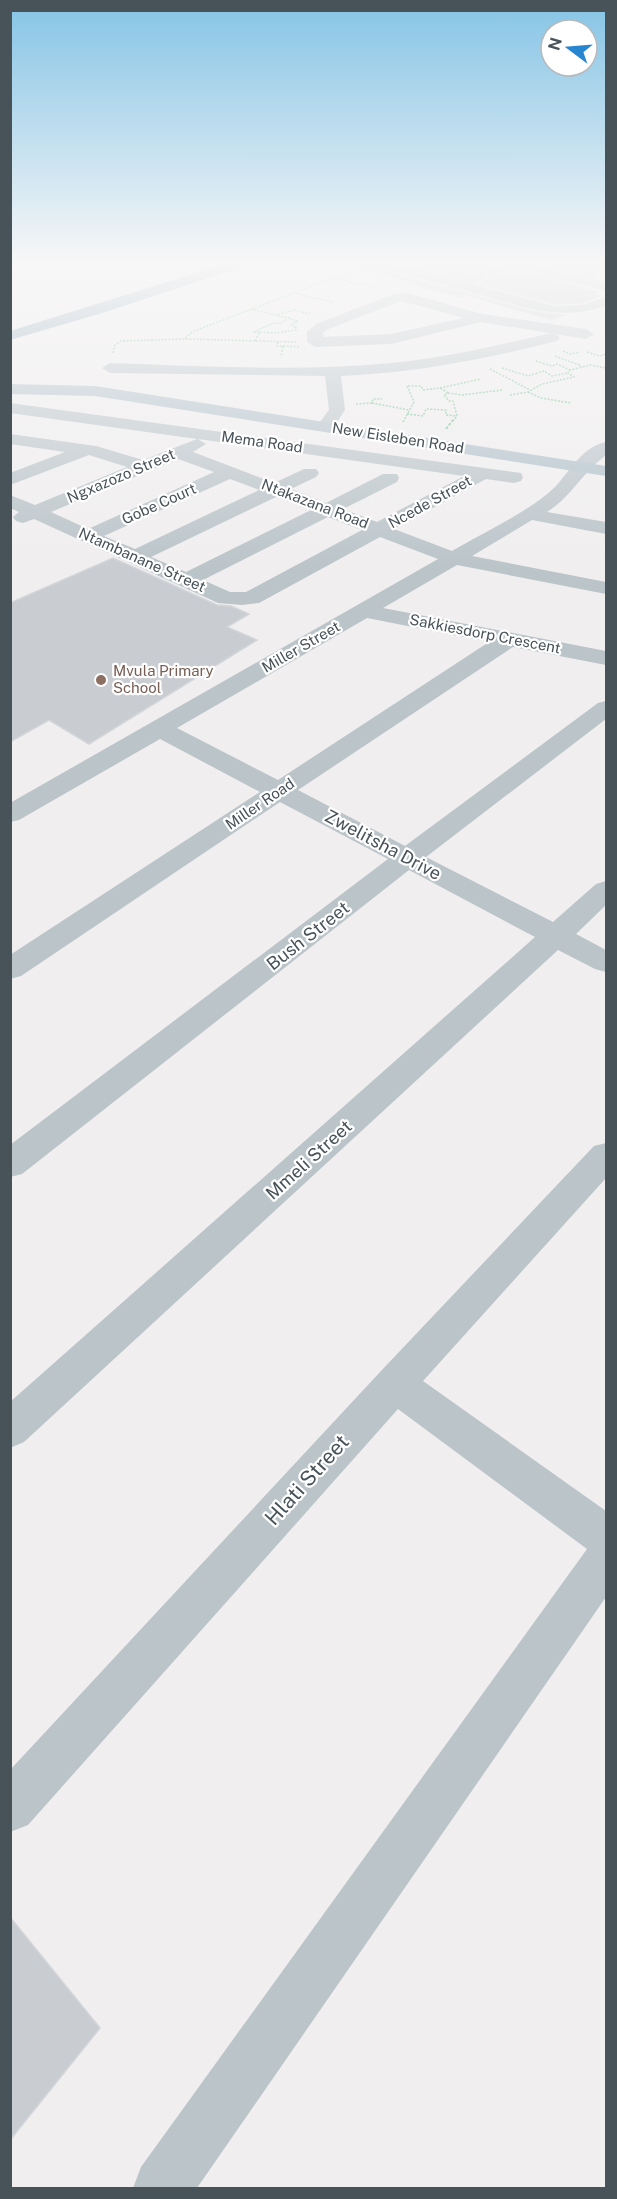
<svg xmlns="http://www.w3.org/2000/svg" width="617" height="2199" viewBox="0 0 617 2199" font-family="'Public Sans',sans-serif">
	<rect width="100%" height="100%" fill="#f0eeee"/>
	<path fill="#c9ccd0" stroke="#d2d5d9" stroke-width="1.5" d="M 361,262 L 376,262 L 375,266 L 380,270 L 446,288 L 449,291 L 459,291 L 532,311 L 564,315 L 552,320 L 466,295 L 461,297 L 419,286 L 422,285 L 360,268 Z
		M 400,262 L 499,262 L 457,278 Z
		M 532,262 L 606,262 L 606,266 L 588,274 L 597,276 L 594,278 Z
		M 514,269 L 599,292 L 592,295 L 600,296 L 582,303 L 554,304 L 479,284 Z
		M 113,558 L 217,605 L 231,606 L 249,614 L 227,627 L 257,640 L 89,744 L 49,720 L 10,742 L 10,603 Z
		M 10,1917 L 100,2028 L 10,2140 Z"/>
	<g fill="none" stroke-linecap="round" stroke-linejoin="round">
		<path stroke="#7ac698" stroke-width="1.5" stroke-dasharray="2 1.5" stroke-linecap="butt" d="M 333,278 L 366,267
			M 297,293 C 309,299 321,298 334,303
			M 251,309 L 275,315 L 294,310 L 310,314
			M 289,318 L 297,321 L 291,325 L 296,327 L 294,329
			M 260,332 L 276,333 L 297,330
			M 185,338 L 192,332 L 333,278 L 374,287
			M 255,341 L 260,332 L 253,332 L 274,323 L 279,324 L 289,318 L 277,316
			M 278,342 L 277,346 L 283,346 L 281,357
			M 283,346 L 300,347
			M 563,351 L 570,354 L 579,352
			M 587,352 L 600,356 L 606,354
			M 113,353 L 115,345 L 121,341 L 185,339 L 296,342
			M 555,356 L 582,366
			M 536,361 L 552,366 L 557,364 L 570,370
			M 502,368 L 528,376 L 544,371 L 552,376 L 568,373
			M 490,369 L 530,390
			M 408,386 L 421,386 L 423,390 L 440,388 L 448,393 L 444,395 L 449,401 L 453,401 L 457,416 L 452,422
			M 440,388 L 481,379
			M 528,392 L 541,398 L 571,403
			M 448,393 L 462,395 L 502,390
			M 510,395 L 528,392 L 542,384 L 574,377 L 568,373 L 570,370 L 591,365 L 606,368
			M 372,403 L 409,410
			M 356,404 L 372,403 L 373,399 L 382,399
			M 407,414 L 423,416 L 426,409 L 446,410 L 446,415 L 457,416
			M 403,422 L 414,402 L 407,386"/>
		<path stroke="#7ac698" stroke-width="2" stroke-dasharray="3 1.5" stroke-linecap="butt" d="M 446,429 L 453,420"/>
		<path fill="#bac4c9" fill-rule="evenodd" d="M 379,262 L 393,262 L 457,280 L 505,262 L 524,262 L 606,283 L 606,291 L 514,267 L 472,284 L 554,306 L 582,305 L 606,297 L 606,306 C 555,324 510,302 459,289 L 449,289 L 447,286 L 381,268 L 377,264 Z
			M 408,293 L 482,314 L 586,329 L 594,334 L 586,339 L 481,322 L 391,344 L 315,347 L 307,342 L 307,332 L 316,324 L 394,294 ZM 401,301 L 464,318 L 391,334 L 323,337 L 323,333 L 326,330 Z
			M 552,333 L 557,335 L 560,338 L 557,341 C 486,359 414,373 341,376 L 345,410 L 331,431 L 319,431 L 316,427 L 329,410 L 325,376 L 110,373 L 102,368 L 110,363 C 203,366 297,372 390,363 C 444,358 498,345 552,333 Z
			M 10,403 L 521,473 L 523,477 L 521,481 L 514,483 L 486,479 L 394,529 L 452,551 C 483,533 530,511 555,487 C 570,471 583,446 606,442 L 606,455 C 584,471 571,497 547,512 L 606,522 L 606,534 L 532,520 L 472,556 L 606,582 L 606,594 L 457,565 L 383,608 L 606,651 L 606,665 L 513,647 L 298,790 L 405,846 L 598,703 L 606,701 L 606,719 L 426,857 L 553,922 L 596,884 L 606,881 L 606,905 L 576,934 L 606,950 L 606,972 L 595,969 L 558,950 L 24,1442 L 10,1448 L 10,1402 L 535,937 L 409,870 L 22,1174 L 10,1177 L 10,1145 L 388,859 L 280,802 L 21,976 L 10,979 L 10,955 L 260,792 L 160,739 L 19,820 L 10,822 L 10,803 L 438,559 L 380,537 L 259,603 L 242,605 L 218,603 L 34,519 L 23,523 L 16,521 L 13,517 L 19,512 L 10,508 L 10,495 L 35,505 L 127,467 L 89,455 L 10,485 L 10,473 L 65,452 L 10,444 L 10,434 L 96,446 L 143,460 L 197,439 L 10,413 ZM 198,439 L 464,476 L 377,522 L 343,509 L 397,482 L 399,478 L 397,474 L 383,474 L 326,503 L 291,489 L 316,477 L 319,473 L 316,469 L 304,469 L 274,483 L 193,452 L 206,444 ZM 178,459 L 214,472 L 88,529 L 51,512 ZM 230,479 L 259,490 L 135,549 L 104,536 ZM 276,497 L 311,510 L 186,572 L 151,557 ZM 328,517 L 362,530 L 246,592 L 230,592 L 203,580 ZM 367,618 L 489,642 L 278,780 L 177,728 Z
			M 606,1143 L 606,1178 L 423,1381 L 606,1511 L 606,1597 L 197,2188 L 133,2188 L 141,2167 L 587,1549 L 398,1409 L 28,1825 L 10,1832 L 10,1770 L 381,1371 L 594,1146 Z"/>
		<path fill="#b0c0ca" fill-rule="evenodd" d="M 10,384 L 95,386 L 606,466 L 606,476 L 95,396 L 10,394 Z"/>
		<path fill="#89a6b9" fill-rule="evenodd" d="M 231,262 L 250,262 L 248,265 L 99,314 L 10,340 L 10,331 Z"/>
	</g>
	<linearGradient id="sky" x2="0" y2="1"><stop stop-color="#85c4e6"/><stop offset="0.46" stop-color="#f8f7f7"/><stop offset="1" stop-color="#f8f7f7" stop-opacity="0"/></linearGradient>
	<rect width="617" height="570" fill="url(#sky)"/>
	<circle fill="#8d6e63" stroke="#fff" stroke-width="2" cx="101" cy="680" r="6"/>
	<g text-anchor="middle" stroke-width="4.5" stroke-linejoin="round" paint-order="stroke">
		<g font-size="15" fill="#485359" stroke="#fff">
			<text transform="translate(398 438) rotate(9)" y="5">New Eisleben Road</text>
			<text transform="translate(262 442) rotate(8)" y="5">Mema Road</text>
			<text transform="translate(121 476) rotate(-23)" y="5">Ngxazozo Street</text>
			<text transform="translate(430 502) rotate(-29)" y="5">Ncede Street</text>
			<text transform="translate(159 504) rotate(-24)" y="5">Gobe Court</text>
			<text transform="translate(315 504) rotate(21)" y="5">Ntakazana Road</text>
			<text transform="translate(142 560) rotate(24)" y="5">Ntambanane Street</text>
			<text transform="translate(485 634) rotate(11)" y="5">Sakkiesdorp Crescent</text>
			<text transform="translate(301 647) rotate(-30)" y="5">Miller Street</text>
			<text transform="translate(260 804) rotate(-34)" y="5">Miller Road</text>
		</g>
		<g font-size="15" fill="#785e54" stroke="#fff" text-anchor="start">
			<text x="113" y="676">Mvula Primary<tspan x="113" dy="17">School</tspan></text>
		</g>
		<g font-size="18" fill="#485359" stroke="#fff">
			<text transform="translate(383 845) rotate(28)" y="6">Zwelitsha Drive</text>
			<text transform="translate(308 936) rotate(-38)" y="6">Bush Street</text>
			<text transform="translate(309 1160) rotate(-42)" y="6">Mmeli Street</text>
		</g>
		<g font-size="21" fill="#485359" stroke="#fff">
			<text transform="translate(307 1480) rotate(-48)" y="7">Hlati Street</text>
		</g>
	</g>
	<rect width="617" height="2199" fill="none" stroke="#485359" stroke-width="24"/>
	<g transform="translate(569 48) rotate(286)"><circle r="28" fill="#ffffff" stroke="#b6babd" stroke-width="1.5"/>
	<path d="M0-4.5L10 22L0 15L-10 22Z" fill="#2885d0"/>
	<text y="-9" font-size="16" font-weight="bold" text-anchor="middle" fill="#485359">N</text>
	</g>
</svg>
